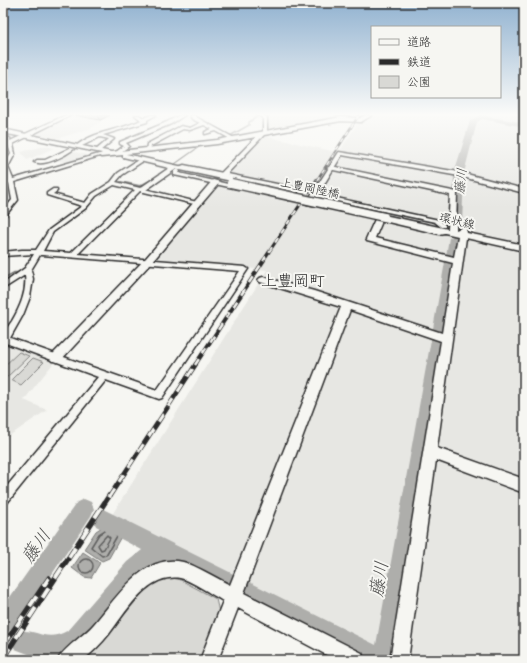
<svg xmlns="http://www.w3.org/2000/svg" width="527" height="663" viewBox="0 0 527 663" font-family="Dekko,'Klee One',sans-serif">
	<rect width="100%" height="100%" fill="#f6f6f2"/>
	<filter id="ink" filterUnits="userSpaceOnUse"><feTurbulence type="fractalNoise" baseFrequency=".025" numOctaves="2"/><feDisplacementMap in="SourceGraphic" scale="8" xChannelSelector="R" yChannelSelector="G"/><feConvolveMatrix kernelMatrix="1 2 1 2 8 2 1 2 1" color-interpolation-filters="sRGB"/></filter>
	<g filter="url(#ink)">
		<path fill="#e7e7e3" d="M 70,115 L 111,115 L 89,129 L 59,138 L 54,138 L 30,134 L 61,119 L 69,121 L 75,118 L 68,116 Z
			M 263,115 L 352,115 L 351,118 L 274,130 L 266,129 L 266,116 Z
			M 372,115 L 524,115 L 524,190 L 462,174 L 340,151 L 359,121 L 367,122 Z
			M 264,136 L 341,153 L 462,176 L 524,192 L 524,660 L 388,660 L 232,577 L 110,518 L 267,270 L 152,260 L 217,184 L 291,200 L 299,190 L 226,174 Z
			M 45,146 L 54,148 L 27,160 L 21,152 Z
			M 70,151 L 92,156 L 67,164 L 55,159 Z
			M 4,342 L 55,361 L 24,400 L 47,410 L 3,440 Z"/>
		<path fill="#d9d9d5" stroke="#828280" d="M 19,352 L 29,356 L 6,378 L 3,377 L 3,367 Z
			M 33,358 L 44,362 L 21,385 L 11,380 Z
			M 169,577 L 177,578 L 216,599 L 219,612 L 200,660 L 82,660 L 100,644 L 150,584 Z"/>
		<path fill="#aeaeab" stroke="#7a7a78" d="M 107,524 L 123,533 L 109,558 L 102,561 L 84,549 L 96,531 Z
			M 83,552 L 100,563 L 91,578 L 84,577 L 72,568 Z"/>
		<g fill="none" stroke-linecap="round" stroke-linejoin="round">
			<path stroke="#5f5f5e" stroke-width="1.5" d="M 107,529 L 117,536 L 106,555 L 102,556 L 91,547 L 99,534 Z
				M 107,535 L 110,538 L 104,549 L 101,550 L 98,545 Z
				M79 566a7 7 0 1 1 14 0a7 7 0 1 1-14 0Z"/>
			<path stroke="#7a7a78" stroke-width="1.5" d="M 208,142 L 228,137 L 249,125 L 249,122 L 260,115
				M 175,164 L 203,144
				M 151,180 L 158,176"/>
			<path stroke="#7a7a78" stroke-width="2" d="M 121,182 L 140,186 L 153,179"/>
			<path stroke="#7a7a78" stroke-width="2.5" d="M 3,279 L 14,273 L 20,273"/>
			<path fill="#aeaeab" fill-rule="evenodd" d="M 481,115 L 524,123 L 524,127 L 482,119 L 477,122 L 464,173 L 462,223 L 457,226 L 452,223 L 454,173 L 470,121 Z
				M 455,235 L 461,238 L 458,256 L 454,259 L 457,262 L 398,653 L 395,660 L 352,660 L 162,561 L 143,578 L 83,647 L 55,660 L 44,660 L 15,649 L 11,641 L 15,633 C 34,625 43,644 67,631 L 127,562 L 142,550 L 96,526 L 93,519 L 96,512 L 103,509 L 376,645 L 445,262 L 449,259 L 446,256 L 449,238 Z
				M 84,499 L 91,502 L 94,509 L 91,516 L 20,622 L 11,630 L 3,633 L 3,607 L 77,502 Z"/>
			<defs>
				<path id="street" d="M 66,115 L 71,115 L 13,144 L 15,154 L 8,167 L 13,179 L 99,154 L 103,155 L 14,182 L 18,200 L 5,216 L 3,217 L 3,211 L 12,200 L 9,183 L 3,185 L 3,181 L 8,180 L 3,166 L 11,154 L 8,145 L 5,144 L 5,140 L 3,139 L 3,137 L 10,138 L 10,141 Z
					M 135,115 L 139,115 L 144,118 L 151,115 L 156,115 L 147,120 L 147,122 L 103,135 L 114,139 L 100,151 L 96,150 L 109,139 L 100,137 L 80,147 L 76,146 C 96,130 119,131 141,120 Z
					M 180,115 L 185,115 L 171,124 L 126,143 L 129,146 L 121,152 L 122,154 L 118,154 L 116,152 L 124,146 L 120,144 L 120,142 L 167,122 Z
					M 190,115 L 194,115 L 196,117 L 236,139 L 232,140 L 216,131 L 205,134 L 205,132 L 212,129 L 204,125 L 190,130 L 183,129 L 151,146 L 150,151 L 146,151 L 147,144 L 181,126 L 190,128 L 200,123 L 192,119 Z
					M 258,115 L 263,115 L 267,117 L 267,134 L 263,133 L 263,118 Z
					M 70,148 L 74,149 C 66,155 45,167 34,162 L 37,160 L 45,160 Z
					M 339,152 L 459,172 L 524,189 L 524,193 L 459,176 L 342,155 L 318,194 L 439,220 L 445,225 L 445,227 L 441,227 L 435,222 L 316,197 L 312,202 L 314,204 L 313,205 L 307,204 L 306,203 Z
					M 141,158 L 144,160 L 143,161 L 122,175 L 116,182 L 201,203 L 198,205 L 140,191 L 78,254 L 245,267 L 248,269 L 162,398 L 159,399 L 106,380 L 7,503 L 3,504 L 3,491 L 98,377 L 3,342 C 3,333 7,328 12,321 C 20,307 27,292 25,275 L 3,289 L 3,284 L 25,268 L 34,254 L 3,256 L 3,252 L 22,250 L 36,250 L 49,230 L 82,206 L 47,195 L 47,193 L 53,189 L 57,189 L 57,191 L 53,194 L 85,203 L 92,194 L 111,182 L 118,173 ZM 114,185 L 135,190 L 71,253 L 43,251 L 53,232 L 86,208 L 96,196 ZM 40,255 L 42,255 L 240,271 L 157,390 L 10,338 L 23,315 L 30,297 L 33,279 L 31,270 Z
					M 184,165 L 296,188 L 299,190 L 292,199 L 288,200 L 285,198 L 288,196 L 292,191 L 184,169 L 179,170 L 176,168 Z
					M 177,169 L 180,171 L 179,173 L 241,187 L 238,189 L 174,175 L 174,171 Z
					M 377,216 L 439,230 L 447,229 L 450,231 L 449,232 L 439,234 L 375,219 L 374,218 Z"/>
				<path id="secondary" d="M 365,115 L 372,115 L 361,122 L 341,121 L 264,135 L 225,176 L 236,178 L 236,182 L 176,169 L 143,192 L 139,190 L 140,188 L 169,168 L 123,157 L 123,155 L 101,157 L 98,155 L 102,153 L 3,133 L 3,129 L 111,152 L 217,140 L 341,117 L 360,118 ZM 256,137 L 219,175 L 126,154 L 217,144 Z
					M 331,166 L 457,192 L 456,230 L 463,227 L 466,228 L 467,233 L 524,245 L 524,251 L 466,238 L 437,448 L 524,479 L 524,493 L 436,460 L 408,660 L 390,660 L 441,341 L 350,310 L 244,593 L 362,653 L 364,660 L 336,660 L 238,608 L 218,660 L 200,660 L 223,601 C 213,595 190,580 180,578 C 146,573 126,613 109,634 C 101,644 93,652 83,660 L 58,660 C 62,649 85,635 94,624 C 115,600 144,552 183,562 C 197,566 216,578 230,585 L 341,307 L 260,282 L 258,280 L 260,278 L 263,277 L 314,291 L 442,333 L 453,263 L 367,241 L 366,239 L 376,217 L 384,215 L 448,229 L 450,195 L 329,169 L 327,168 ZM 383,219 L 458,236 L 454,257 L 375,238 Z
					M 213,180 L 220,182 L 152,262 L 60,361 L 52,361 L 50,358 L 52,355 L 146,258 Z"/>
			</defs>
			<use href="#street" stroke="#2b2b2b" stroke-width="3"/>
			<use href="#secondary" stroke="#2b2b2b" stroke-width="3"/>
			<use href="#street" fill="#f6f6f2" fill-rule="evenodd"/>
			<use href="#secondary" fill="#f6f6f2" fill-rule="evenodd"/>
			<defs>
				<path id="rail-far4" d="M 317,180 L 359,115"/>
				<path id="rail-far3" d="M 263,261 L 317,179"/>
				<path id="rail-far2" d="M 195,365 L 264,260"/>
				<path id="rail-far1" d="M 109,497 L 196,364"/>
				<path id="rail" d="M 3,646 L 49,578
					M 3,658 L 109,496"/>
			</defs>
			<use href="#rail-far4" stroke="#2b2b2b" stroke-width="2.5"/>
			<use href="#rail-far3" stroke="#2b2b2b" stroke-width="3"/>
			<use href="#rail-far2" stroke="#2b2b2b" stroke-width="4"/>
			<use href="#rail-far1" stroke="#2b2b2b" stroke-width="4.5"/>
			<use href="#rail" stroke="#2b2b2b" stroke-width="5.5"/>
			<use href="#rail-far4" stroke="#f6f6f2" stroke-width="1.5" stroke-dasharray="4.5" stroke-linecap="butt"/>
			<use href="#rail-far3" stroke="#f6f6f2" stroke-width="2" stroke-dasharray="5.5" stroke-linecap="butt"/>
			<use href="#rail-far2" stroke="#f6f6f2" stroke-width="2.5" stroke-dasharray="7" stroke-linecap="butt"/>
			<use href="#rail-far1" stroke="#f6f6f2" stroke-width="3" stroke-dasharray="9" stroke-linecap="butt"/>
			<use href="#rail" stroke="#f6f6f2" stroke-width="4" stroke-dasharray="12" stroke-linecap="butt"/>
			<defs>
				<path id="secondary-bridge" d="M 231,183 L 384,217"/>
			</defs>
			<use href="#secondary-bridge" stroke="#2b2b2b" stroke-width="11" stroke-linecap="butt"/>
			<use href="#secondary-bridge" stroke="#f6f6f2" stroke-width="8"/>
		</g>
		<path fill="#a8a8a5" stroke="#2b2b2b" d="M 74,115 L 110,115 L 100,120 Z"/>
		<path fill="#888886" stroke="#2b2b2b" d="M 98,115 L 110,115 L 100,120 Z"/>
	</g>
	<linearGradient id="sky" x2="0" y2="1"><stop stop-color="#91b2d0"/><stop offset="0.55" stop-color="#fbfbf9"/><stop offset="1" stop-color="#fbfbf9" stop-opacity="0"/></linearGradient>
	<rect width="527" height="208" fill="url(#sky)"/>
	<g text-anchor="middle" stroke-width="4" stroke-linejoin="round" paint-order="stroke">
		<g font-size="12" fill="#2b2b2b" stroke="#f6f6f2">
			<text transform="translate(310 188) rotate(12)" y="4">上豊岡陸橋</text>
			<text transform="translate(457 221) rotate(13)" y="4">環状線</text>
		</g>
		<g font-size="13" font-style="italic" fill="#525251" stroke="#f6f6f2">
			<text transform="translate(460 181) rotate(-84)" y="5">藤川</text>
		</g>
		<g font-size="16" fill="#2b2b2b" stroke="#f6f6f2">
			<text x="293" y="286">上豊岡町</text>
		</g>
		<g font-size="18" font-style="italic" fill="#525251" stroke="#f6f6f2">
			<text transform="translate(36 546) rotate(-55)" y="6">藤川</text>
			<text transform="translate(379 579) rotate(-81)" y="6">藤川</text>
		</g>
	</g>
	<rect width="527" height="663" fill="none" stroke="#f6f6f2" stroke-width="16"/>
	<rect x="8" y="8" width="511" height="647" fill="none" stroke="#2b2b2b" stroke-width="1.5" filter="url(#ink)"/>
	<rect x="371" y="26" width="130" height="72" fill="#f6f6f2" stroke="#a5a5a2"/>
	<rect x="379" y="39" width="20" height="6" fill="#f6f6f2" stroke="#a5a5a2"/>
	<text x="407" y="46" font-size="12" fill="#2b2b2b">道路</text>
	<rect x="379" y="59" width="20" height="6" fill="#2b2b2b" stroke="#a5a5a2"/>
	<text x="407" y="66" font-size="12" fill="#2b2b2b">鉄道</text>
	<rect x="379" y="76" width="20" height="12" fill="#d9d9d5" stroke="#a5a5a2"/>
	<text x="407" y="86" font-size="12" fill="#2b2b2b">公園</text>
</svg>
